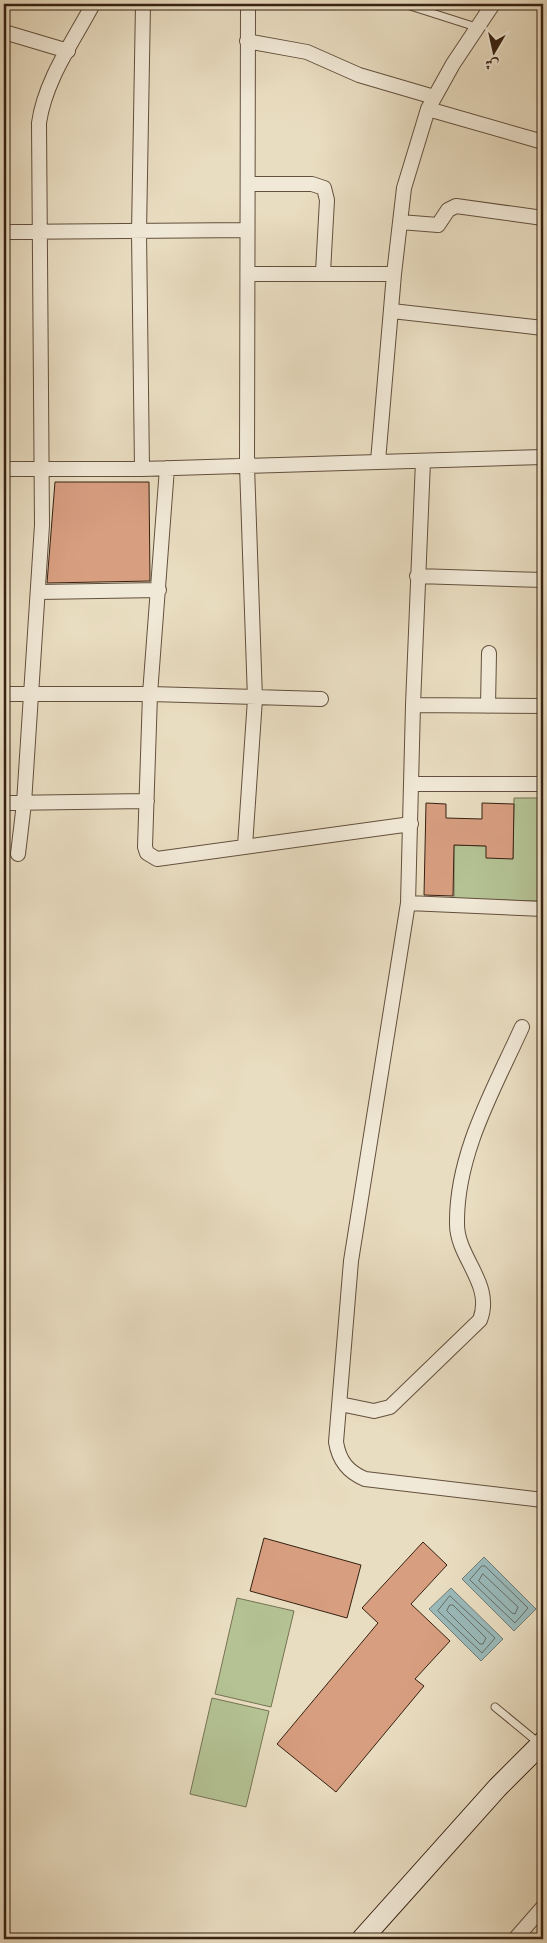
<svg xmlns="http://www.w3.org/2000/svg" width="547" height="1943" viewBox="0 0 547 1943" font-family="'Libre Caslon Text',Amiri,serif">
	<rect width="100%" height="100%" fill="#e9ddc1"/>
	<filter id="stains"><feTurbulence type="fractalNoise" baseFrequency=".004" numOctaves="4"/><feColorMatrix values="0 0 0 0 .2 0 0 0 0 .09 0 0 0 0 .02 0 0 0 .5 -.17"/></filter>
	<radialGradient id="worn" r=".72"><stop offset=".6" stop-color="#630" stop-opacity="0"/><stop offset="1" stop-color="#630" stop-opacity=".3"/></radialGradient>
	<path fill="#b4c294" stroke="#757252" d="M 514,798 L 543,798 L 543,901 L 454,899 L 454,845 L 486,846 L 513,858 Z
		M 237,1598 L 294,1611 L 271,1707 L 215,1694 Z
		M 212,1698 L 269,1711 L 246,1807 L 190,1794 Z"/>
	<path fill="#9ababa" stroke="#727d76" d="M 484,1557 L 536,1609 L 514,1631 L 462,1579 Z
		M 451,1588 L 503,1639 L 481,1661 L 429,1609 Z"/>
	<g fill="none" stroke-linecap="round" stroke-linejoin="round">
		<path stroke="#686e66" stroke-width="1" d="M 482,1566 L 485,1566 L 528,1608 L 515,1623 L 470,1580 Z
			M 483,1574 L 518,1607 L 515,1614 L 512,1613 L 479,1581 Z
			M 450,1596 L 495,1638 L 482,1653 L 438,1611 Z
			M 450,1605 L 453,1605 L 486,1638 L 483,1644 L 480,1644 L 447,1611 Z"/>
	</g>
	<path fill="#d79e80" stroke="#362111" d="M 55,482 L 149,482 L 150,581 L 47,583 Z
		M 426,803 L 446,804 L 446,818 L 482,819 L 482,803 L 514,804 L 513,859 L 486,858 L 486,846 L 454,845 L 453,896 L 424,895 Z
		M 264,1538 L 361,1565 L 347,1618 L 250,1591 Z
		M 423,1542 L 447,1565 L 411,1604 L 450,1641 L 415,1679 L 424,1686 L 336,1792 L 277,1744 L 378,1623 L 362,1608 Z"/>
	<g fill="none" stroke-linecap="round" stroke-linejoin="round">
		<defs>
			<path id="lane" d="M 404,4 L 476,27
				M 495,1707 L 540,1744"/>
			<path id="street" d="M 4,32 L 68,51
				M 247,41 L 307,52 L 359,75 L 434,97
				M 428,109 L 543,142
				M 248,184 L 312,184 L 324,188 L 327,200 L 323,272
				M 400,222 L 438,225 L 448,210 L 456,206 L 543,218
				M 4,232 L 247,230
				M 248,274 L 394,274
				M 392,311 L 543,328
				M 378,461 L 394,274 L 404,188 L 428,109 L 453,64 L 493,4
				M 423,461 L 413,705 L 408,903 L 351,1261 L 336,1442 C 339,1461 348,1472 365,1479 L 543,1500
				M 167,468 L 150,694 L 145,847 L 147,853 L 157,859 L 411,824
				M 4,469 L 142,469 L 543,457
				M 142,469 L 139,232 L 143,4
				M 417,576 L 543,580
				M 39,592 L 159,590
				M 4,694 L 150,694 L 321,699
				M 413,705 L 543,706
				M 488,706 L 489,653
				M 411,784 L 543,784
				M 4,803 L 147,801
				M 245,846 L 255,699 L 247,466 L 248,4
				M 18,854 L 24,803 L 42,525 L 39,123 C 45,80 73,42 93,4
				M 408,903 L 543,909
				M 340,1404 L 374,1411 L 390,1407 L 480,1320 C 494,1284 457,1258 457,1224 C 456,1154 494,1089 522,1027
				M 515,1939 L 543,1907"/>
			<path id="secondary" d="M 362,1939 L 498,1787 L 543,1742"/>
		</defs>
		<use href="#lane" stroke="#63503d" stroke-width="9"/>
		<use href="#street" stroke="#63503d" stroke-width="16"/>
		<use href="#secondary" stroke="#362111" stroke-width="22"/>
		<use href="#lane" stroke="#f1e9d7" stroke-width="7"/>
		<use href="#street" stroke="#f1e9d7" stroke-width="14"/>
		<use href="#secondary" stroke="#f1e9d7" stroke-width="20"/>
	</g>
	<rect width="547" height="1943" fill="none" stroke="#e9ddc1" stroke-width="20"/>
	<rect x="5" y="5" width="537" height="1933" fill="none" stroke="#362111" stroke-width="2.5"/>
	<rect x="10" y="10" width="527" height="1923" fill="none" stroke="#362111"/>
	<g transform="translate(494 52) rotate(189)" stroke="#f1e9d7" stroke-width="4" paint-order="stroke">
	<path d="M0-4L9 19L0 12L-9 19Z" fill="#362111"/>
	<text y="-8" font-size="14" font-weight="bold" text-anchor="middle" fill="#362111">ش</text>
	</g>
	<rect width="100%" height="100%" filter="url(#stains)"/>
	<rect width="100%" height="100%" fill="url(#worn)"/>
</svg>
